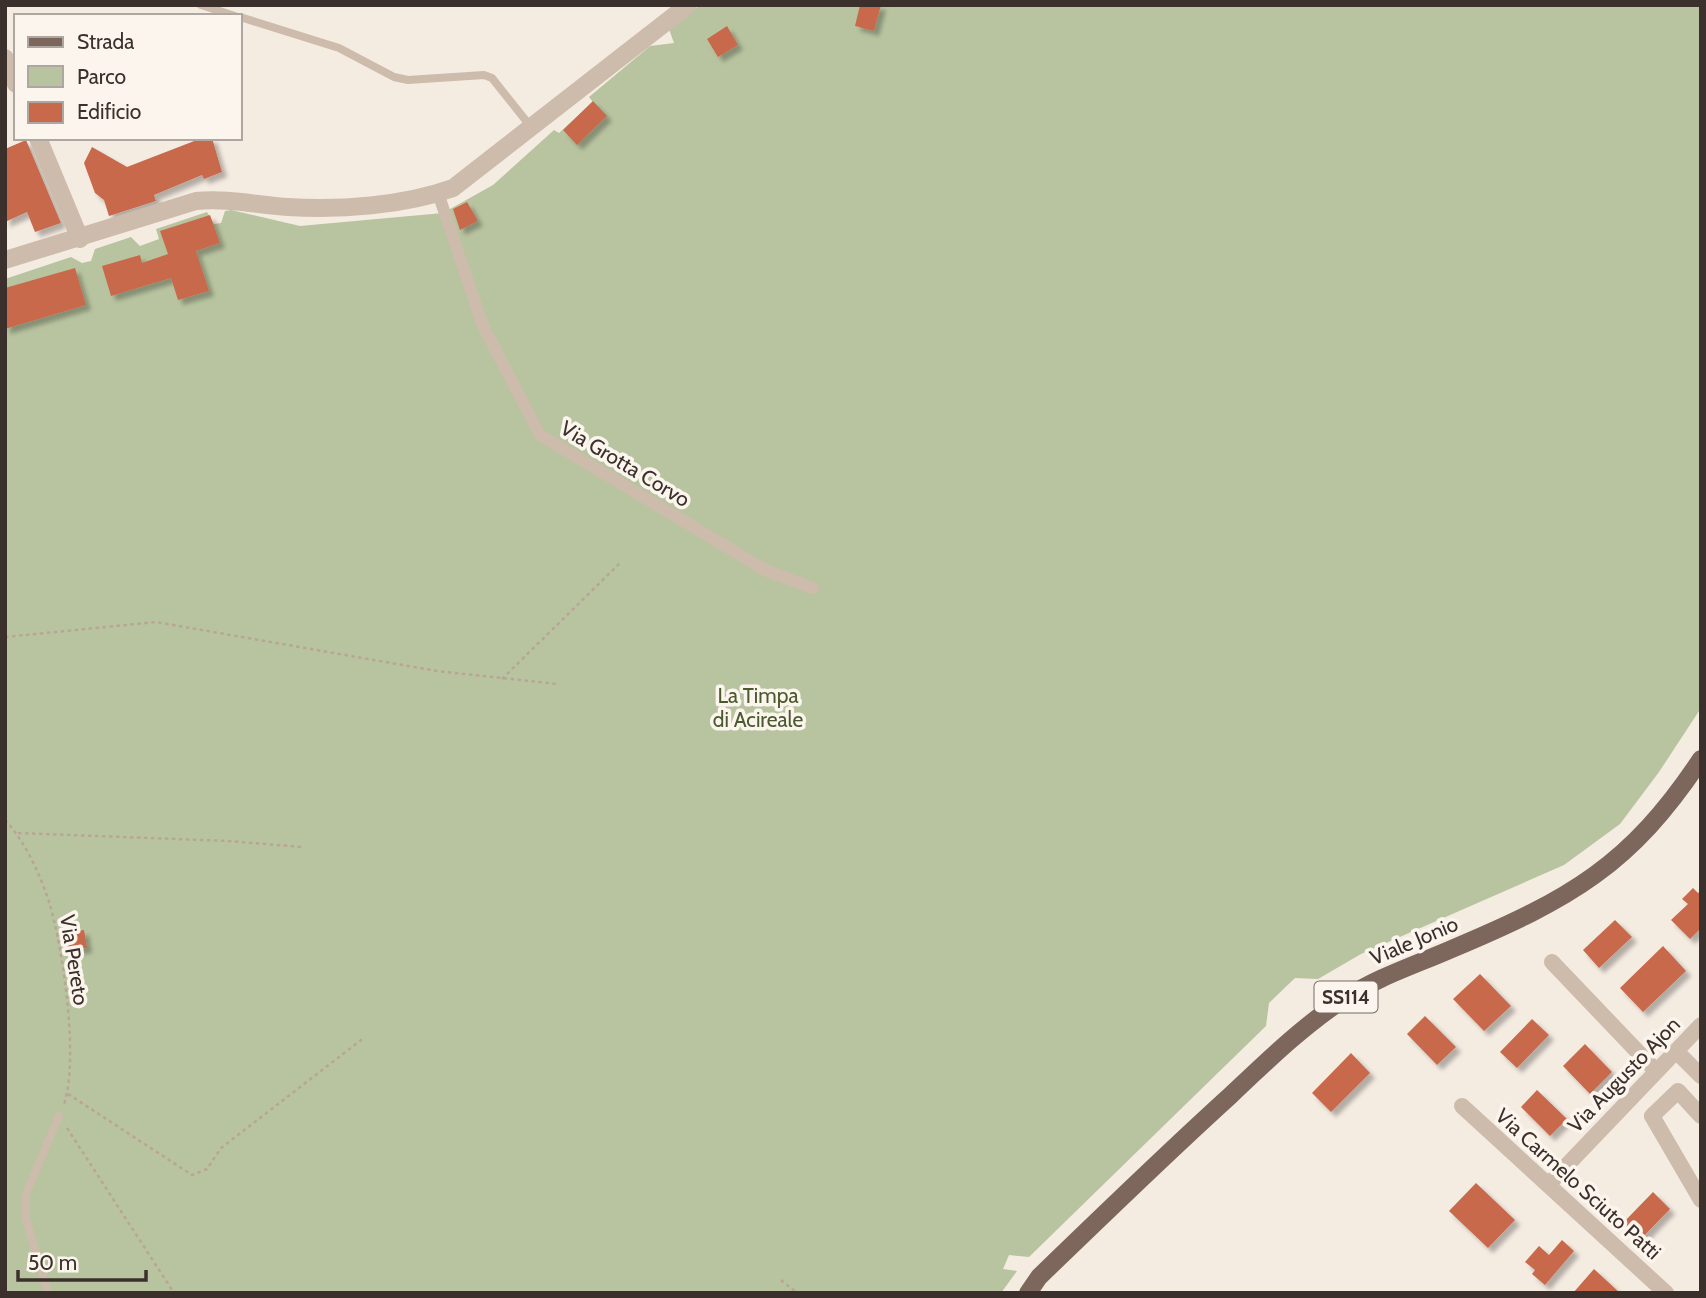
<svg xmlns="http://www.w3.org/2000/svg" width="1706" height="1298" viewBox="0 0 1706 1298" font-family="Cabin,sans-serif">
	<defs>
		<filter id="shadow"><feDropShadow dx="5" dy="5" stdDeviation="2" flood-color="#0004"/></filter>
	</defs>
	<rect width="100%" height="100%" fill="#f4ebe1"/>
	<path fill="#b8c4a0" d="M 700,5 L 1701,5 L 1701,708 L 1659,772 L 1620,824 L 1564,865 L 1361,954 L 1318,979 L 1295,978 L 1269,1003 L 1266,1026 L 1029,1257 L 1009,1255 L 1003,1269 L 1017,1271 L 1001,1293 L 5,1293 L 5,279 L 71,257 L 82,263 L 91,261 L 95,249 L 131,237 L 140,246 L 159,239 L 156,229 L 207,212 L 214,224 L 221,223 L 225,211 L 231,210 L 300,226 L 443,213 L 493,185 L 554,130 L 559,133 L 593,102 L 589,97 L 650,46 L 674,43 L 669,29 Z"/>
	<path fill="#c8694b" filter="url(#shadow)" d="M 860,5 L 881,5 L 874,31 L 855,26 Z
		M 727,26 L 738,45 L 718,57 L 707,39 Z
		M 593,101 L 607,116 L 577,145 L 563,130 Z
		M 202,138 L 212,138 L 222,172 L 204,179 L 202,175 L 154,195 L 156,201 L 109,216 L 104,200 L 95,193 L 84,163 L 92,147 L 127,167 Z
		M 26,140 L 61,223 L 35,232 L 27,212 L 5,222 L 5,149 Z
		M 467,202 L 478,221 L 460,230 L 453,209 Z
		M 210,215 L 220,243 L 196,251 L 209,291 L 178,300 L 171,278 L 111,296 L 102,266 L 140,255 L 142,263 L 168,254 L 160,231 Z
		M 75,268 L 86,305 L 5,329 L 5,288 Z
		M 1693,888 L 1698,893 L 1701,891 L 1701,928 L 1690,939 L 1671,920 L 1688,904 L 1682,899 Z
		M 1615,920 L 1632,937 L 1599,968 L 1583,950 Z
		M 84,930 L 87,948 L 65,951 L 62,933 Z
		M 1663,946 L 1686,971 L 1643,1012 L 1620,988 Z
		M 1480,974 L 1511,1006 L 1484,1031 L 1453,999 Z
		M 1425,1016 L 1456,1047 L 1437,1065 L 1407,1034 Z
		M 1532,1019 L 1549,1035 L 1517,1068 L 1500,1052 Z
		M 1585,1044 L 1612,1072 L 1590,1094 L 1563,1066 Z
		M 1351,1053 L 1370,1073 L 1331,1112 L 1312,1093 Z
		M 1537,1090 L 1567,1119 L 1550,1136 L 1521,1107 Z
		M 1476,1183 L 1515,1220 L 1488,1248 L 1449,1211 Z
		M 1653,1192 L 1670,1209 L 1640,1240 L 1623,1223 Z
		M 1562,1240 L 1574,1251 L 1545,1285 L 1532,1274 L 1535,1270 L 1525,1262 L 1539,1246 L 1549,1255 Z
		M 1594,1269 L 1620,1293 L 1573,1293 Z"/>
	<g fill="none" stroke-linecap="round" stroke-linejoin="round">
		<path stroke="#b9a596" stroke-width="2.5" stroke-dasharray="3.5 3.5" stroke-linecap="butt" d="M 5,637 L 156,622 L 437,671 L 557,684
			M 502,679 L 620,563
			M 5,820 C 25,841 41,876 50,905 C 63,950 80,1063 63,1107
			M 18,833 L 228,841 L 302,847
			M 68,1094 L 192,1175 L 207,1169 L 221,1148 L 365,1037
			M 67,1128 L 174,1293
			M 781,1280 L 797,1293"/>
		<path stroke="#cdbbac" stroke-width="8" d="M 201,5 L 235,16
			M 240,17 L 339,48 L 394,77 L 408,80 L 484,75 L 492,78 L 531,127
			M 48,1293 L 26,1219 L 25,1196 L 59,1116"/>
		<path stroke="#cdbbac" stroke-width="12" d="M 438,193 L 483,326 L 540,435 L 767,571 L 813,588"/>
		<path stroke="#cdbbac" stroke-width="16" d="M 1552,962 L 1656,1071
			M 1676,1051 L 1701,1076
			M 1462,1106 L 1666,1293
			M 1701,1116 L 1678,1091 L 1652,1116 L 1701,1200
			M 1548,1185 L 1701,1025"/>
		<path stroke="#cdbbac" stroke-width="18" d="M 5,58 L 16,84
			M 38,138 L 80,239
			M 5,260 L 196,201 C 228,198 257,205 288,207 C 340,210 403,206 453,188 L 688,5"/>
		<path stroke="#7d675c" stroke-width="18" d="M 1028,1293 L 1039,1277 C 1103,1215 1166,1154 1231,1095 C 1267,1061 1303,1026 1344,999 C 1377,977 1418,964 1454,948 C 1570,899 1630,866 1701,759"/>
	</g>
	<g text-anchor="middle" stroke-width="7" stroke-linejoin="round" paint-order="stroke">
		<rect fill="#fbf5ee" stroke="#756b66" stroke-width="2" x="1314.5" y="981.5" width="63" height="31" rx="5"/>
		<g font-size="19" font-weight="bold" fill="#3b302b">
			<text x="1346" y="1004">SS114</text>
		</g>
		<g font-size="21" fill="#3b302b" stroke="#fbf5ee">
			<text transform="translate(625 464) rotate(31)" y="7">Via Grotta Corvo</text>
			<text transform="translate(1414 941) rotate(-23)" y="7">Viale Jonio</text>
			<text transform="translate(74 960) rotate(81)" y="7">Via Pereto</text>
			<text transform="translate(1624 1075) rotate(-46)" y="7">Via Augusto Ajon</text>
			<text transform="translate(1578 1184) rotate(42)" y="7">Via Carmelo Sciuto Patti</text>
		</g>
		<g font-size="21" fill="#4a5a2e" stroke="#fbf5ee">
			<text x="758" y="703">La Timpa<tspan x="758" dy="24">di Acireale</tspan></text>
		</g>
	</g>
	<rect width="1706" height="1298" fill="none" stroke="#3b302b" stroke-width="14"/>
	<rect x="14" y="14" width="228" height="126" fill="#fbf5ee" stroke="#aea6a0" stroke-width="2"/>
	<rect x="28" y="37" width="35" height="10" fill="#7d675c" stroke="#aea6a0" stroke-width="2"/>
	<text x="77" y="49" font-size="21" fill="#3b302b">Strada</text>
	<rect x="28" y="66" width="35" height="21" fill="#b8c4a0" stroke="#aea6a0" stroke-width="2"/>
	<text x="77" y="84" font-size="21" fill="#3b302b">Parco</text>
	<rect x="28" y="102" width="35" height="21" fill="#c8694b" stroke="#aea6a0" stroke-width="2"/>
	<text x="77" y="119" font-size="21" fill="#3b302b">Edificio</text>
	<path d="M18 1270v10h128v-10" fill="none" stroke="#3b302b" stroke-width="3.5"/>
	<text x="28" y="1270" font-size="21" fill="#3b302b" stroke="#fbf5ee" stroke-width="5" paint-order="stroke">50 m</text>
</svg>
